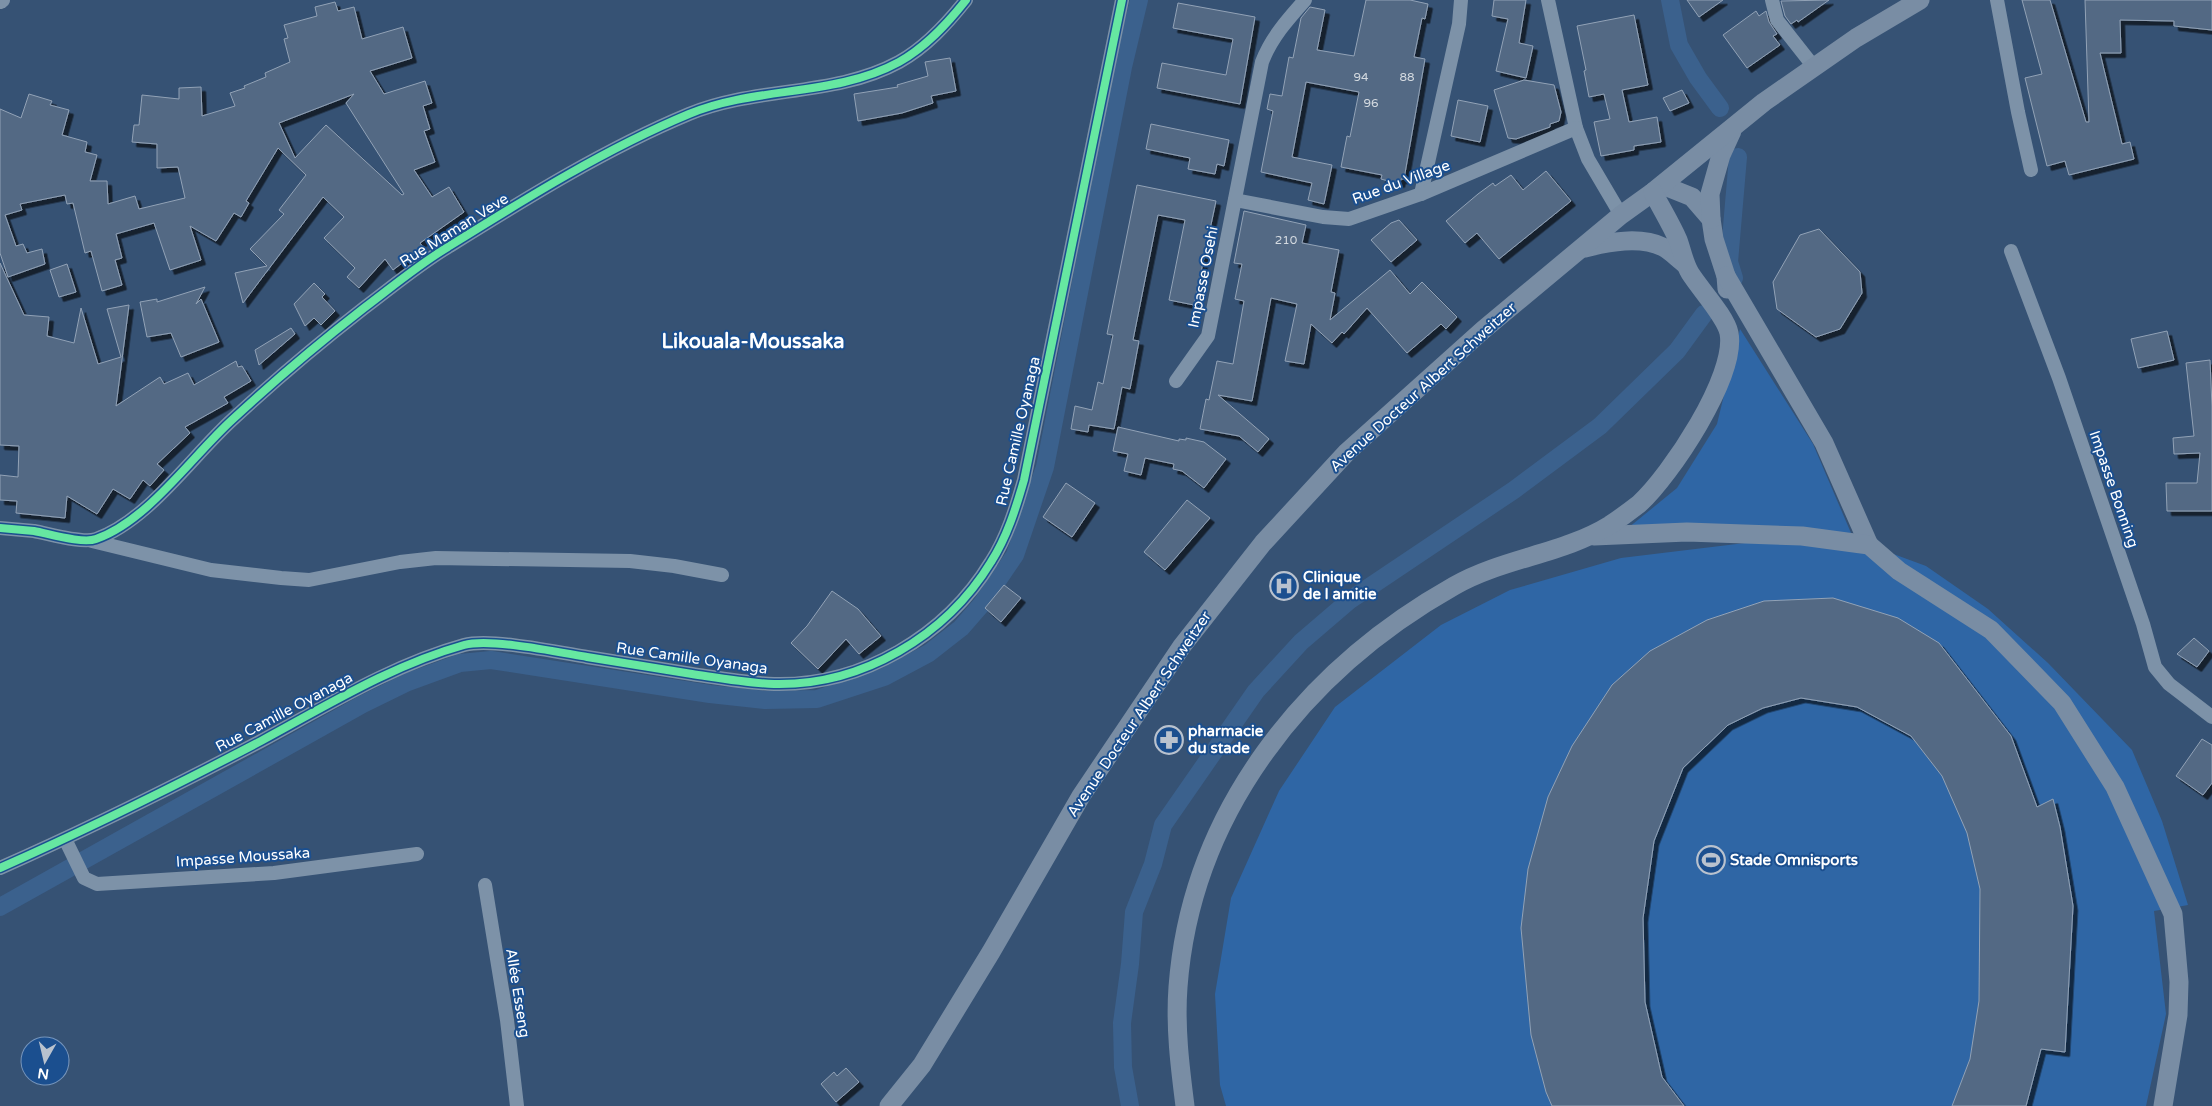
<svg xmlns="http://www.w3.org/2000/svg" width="2212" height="1106" viewBox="0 0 2212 1106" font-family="'Varela Round',sans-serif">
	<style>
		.green { fill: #2f66a5 }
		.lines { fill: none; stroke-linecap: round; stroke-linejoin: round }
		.canal { stroke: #3b618d; stroke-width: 18 }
		.building { fill: #526984; stroke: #92a2b6; fill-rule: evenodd; filter: url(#shadow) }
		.minor { stroke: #7d92a8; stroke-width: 14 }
		.tertiary { stroke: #7d92a8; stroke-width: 16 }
		.secondary { stroke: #798da4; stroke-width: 19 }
		.cycleway-casing { stroke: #1b4f8f; stroke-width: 11 }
		.cycleway { stroke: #66e7a1; stroke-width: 8 }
		.labels { text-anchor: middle; stroke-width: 4; stroke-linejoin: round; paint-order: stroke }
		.number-label { font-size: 12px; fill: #d4dae0 }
		.street-label { font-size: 15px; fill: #fff; stroke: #1b4f8f }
		.poi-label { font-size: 15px; font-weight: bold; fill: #fff; stroke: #1b4f8f; text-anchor: start }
		.district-label { font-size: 20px; font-weight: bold; fill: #fff; stroke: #1b4f8f }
	</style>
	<defs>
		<filter id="shadow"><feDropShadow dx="4.5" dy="4.5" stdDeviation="0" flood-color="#0009"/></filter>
	</defs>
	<rect width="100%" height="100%" fill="#365274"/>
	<g class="green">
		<polygon points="1740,329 1813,444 1851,533 1628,528 1677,488 1717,424"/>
		<polygon points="1802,536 1869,545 1926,566 1988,609 2048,663 2132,750 2162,821 2188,905 2154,911 2166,1014 2146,1106 1226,1106 1220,1085 1215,994 1231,898 1279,791 1335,707 1441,625 1510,590 1621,558"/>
	</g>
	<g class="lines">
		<g class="canal">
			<polyline points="1670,0 1679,45 1698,78 1720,108"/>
			<polyline points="1734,278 1729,262 1738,157"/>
			<polyline points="0,907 363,704 408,682 460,663 491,660 710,694 765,700 817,699 884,677 929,653 961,628 981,605 1015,555 1045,467 1123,67 1139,0"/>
			<polyline points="1130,1106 1123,1067 1122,1023 1130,964 1134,912 1153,864 1163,825 1256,691 1301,642 1350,600 1514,490 1600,426 1677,351 1704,314"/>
		</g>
	</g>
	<g class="building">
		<polygon points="1366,0 1410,0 1428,4 1425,19 1422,18 1414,57 1425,59 1404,179 1401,179 1400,183 1388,181 1381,179 1382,175 1341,167 1347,136 1350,137 1359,92 1306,82 1292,157 1332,165 1324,204 1308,200 1312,183 1261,172 1273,111 1267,109 1270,94 1282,96 1289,57 1293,58 1301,18 1310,7 1325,10 1317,50 1354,56"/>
		<polygon points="1494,0 1526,0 1519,43 1533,46 1526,78 1496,71 1508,19 1492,16"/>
		<polygon points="1687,0 1723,0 1699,17"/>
		<polygon points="1829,0 1798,22 1797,20 1791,24 1785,16 1781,1"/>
		<polygon points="2022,0 2050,0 2086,122 2089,122 2085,0 2212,0 2212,30 2174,26 2174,21 2120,20 2121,53 2100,53 2122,144 2130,142 2134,159 2069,175 2065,161 2047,166 2025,78 2042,74"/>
		<path d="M335,2l3,9 16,-4 8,32 41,-12 9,31 -42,13 14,23 41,-13 7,22 -9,3 7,23 -6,2 11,31 -21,8 18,27 17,-10 15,25 -44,31 3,4 -30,23 -8,-11 -26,29 -12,-11 8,-9 -31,-30 20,-21 -21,-20 -80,106 -8,-30 32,-7 -17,-17 34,-35 -5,-4 27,-35 -28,-27 -32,53 3,2 -8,14 -7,-4 -18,28 -26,-15 11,34 -31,10 -16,-47 -38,11 6,24 -7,2 7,25 -20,6 -11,-40 -6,2 -12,-50 -6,1 -2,-9 -45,9 2,6 -17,5 11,31 7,-2 4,9 15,-4 3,15 -37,13 -8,-24v-144l21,9 8,-24 23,7 -2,4 19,5 -7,25 25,7 -2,10 12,3 -7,26h17l1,23 27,-8 4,13 46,-11 -7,-31 -21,1v-24l-25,-2 2,-17h5l3,-30 37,4v-11l22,-1 1,29 33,-10 -5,-13 15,-5 -1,-2 22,-9 -1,-4 25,-11 -6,-23 4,-1 -4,-13 33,-9 -2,-9zM354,94l-8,9 58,91 -2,1 -76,-70 -31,33 -16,-35z"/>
		<polygon points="1178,3 1255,17 1240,104 1157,88 1162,63 1226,75 1233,39 1173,28"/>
		<polygon points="1756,11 1759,16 1766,11 1769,22 1777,34 1773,36 1780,45 1747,68 1723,35"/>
		<polygon points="1634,15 1648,85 1622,90 1629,122 1657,117 1661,142 1634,146 1634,150 1601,156 1594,122 1610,119 1604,94 1589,97 1584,71 1586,70 1577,26"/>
		<polygon points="950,58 956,91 931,96 933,103 902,113 858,121 854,94 898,87 897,85 928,76 925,62"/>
		<polygon points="1524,80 1554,85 1561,112 1559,121 1550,124 1550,127 1516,139 1508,138 1494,90"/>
		<polygon points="1682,90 1689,103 1670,111 1663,98"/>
		<polygon points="1458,100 1488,106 1480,142 1451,136"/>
		<polygon points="1151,124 1229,140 1224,166 1217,164 1215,174 1188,169 1190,158 1146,149"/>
		<polygon points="1546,171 1571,201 1499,259 1477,233 1465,243 1446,221 1478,194 1493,183 1495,186 1511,175 1523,190"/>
		<polygon points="1137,185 1216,201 1194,305 1169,300 1185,220 1158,215 1133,340 1139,341 1130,389 1122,387 1114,429 1089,425 1088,432 1071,429 1075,406 1092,410 1098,382 1103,384 1113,335 1107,334"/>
		<polygon points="1244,211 1306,225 1302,243 1339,250 1331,292 1335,293 1330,320 1390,270 1410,294 1422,282 1457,317 1446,329 1441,324 1407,353 1367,308 1344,334 1342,332 1332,343 1311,324 1304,364 1285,361 1297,304 1271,298 1252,401 1218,395 1269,439 1258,452 1239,436 1200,429 1206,399 1209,400 1217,361 1233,364 1244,301 1235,299 1242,264 1234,263"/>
		<polygon points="1399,220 1417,240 1391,262 1371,240 1391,223"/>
		<polygon points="1819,229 1860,272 1862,293 1840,329 1816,337 1777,309 1773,282 1800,235"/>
		<polygon points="0,263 24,315 49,317 47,336 74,343 81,308 98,364 121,357 107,309 129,305 116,406 160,377 164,384 188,373 194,385 236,361 238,367 242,366 251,381 224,397 228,403 185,427 190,433 157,464 164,470 150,486 143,480 130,499 113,489 97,514 67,496 65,518 16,513 17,501 0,500 0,475 18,477 19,446 0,445"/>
		<polygon points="67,264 76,292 59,297 50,270"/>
		<polygon points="314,283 325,294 322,297 335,311 321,325 314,318 305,326 294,304"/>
		<polygon points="205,287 196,304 201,299 219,342 181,357 171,333 147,337 140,302 157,299 157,302"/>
		<polygon points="291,328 295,334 259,365 255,350"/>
		<polygon points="2167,331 2174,360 2138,368 2131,339"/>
		<polygon points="2210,360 2212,407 2212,511 2167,511 2166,483 2197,483 2200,453 2174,454 2173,438 2194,436 2186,363"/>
		<polygon points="1118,427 1179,441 1179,439 1186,440 1186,438 1204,442 1226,459 1204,488 1182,471 1173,469 1174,464 1145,458 1141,475 1124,471 1128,454 1113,451"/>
		<polygon points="1066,483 1095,503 1072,537 1043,517"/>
		<polygon points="1187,500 1210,518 1165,570 1144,552"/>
		<polygon points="1004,585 1021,598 1001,622 985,608"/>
		<polygon points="832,591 858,609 881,636 859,654 846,639 818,669 791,643 807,626"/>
		<polygon points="1833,598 1898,618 1939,643 2011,736 2037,807 2053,799 2060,827 2073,906 2065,1052 2041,1049 2026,1106 1952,1106 1970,1059 1979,1001 1980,889 1967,833 1942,776 1911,736 1857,707 1801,698 1763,708 1728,725 1683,768 1654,841 1643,918 1645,1002 1662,1077 1684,1106 1552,1106 1546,1092 1531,1035 1521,928 1528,869 1548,797 1572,746 1612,685 1650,651 1707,620 1764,601"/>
		<polygon points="2194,638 2209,651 2197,667 2177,654"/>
		<polygon points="2202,739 2212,745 2212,783 2203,795 2176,776"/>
		<polygon points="846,1068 859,1082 836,1102 821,1084 834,1072 837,1076"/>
	</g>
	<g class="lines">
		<g class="minor">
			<polyline points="1548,0 1576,128 1588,159 1621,215"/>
			<polyline points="1772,0 1777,20 1814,67"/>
			<polyline points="1997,0 2018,112 2031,170"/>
			<polyline points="1421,194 1459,24 1461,0"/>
			<polyline points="1235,200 1323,217 1349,219 1421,194 1576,128"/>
			<polyline points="2011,251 2059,378 2143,624 2155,667 2169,684 2212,717"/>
			<path d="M1176,381l32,-45 54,-274c9,-24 26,-43 43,-62"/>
			<path d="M0,528c11,1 23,2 34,3 16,3 49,13 62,8 52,-18 96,-83 137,-120 42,-39 86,-76 131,-111 28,-21 54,-43 84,-61 77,-48 157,-98 241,-133 67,-28 146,-17 210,-52 27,-15 48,-38 67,-62"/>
			<polyline points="92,541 211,570 281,578 309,580 400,562 436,558 630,561 674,566 722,575"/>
			<polyline points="65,839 84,878 97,884 274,873 417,854"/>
			<path d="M0,868c88,-39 175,-82 261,-127 65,-35 131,-76 203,-96 27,-7 93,7 123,12 35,6 70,11 105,17 27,4 55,9 82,10 88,2 172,-48 217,-122 16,-25 25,-54 33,-82l98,-480"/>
			<polyline points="485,885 507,1020 517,1106"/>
		</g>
		<polyline class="tertiary" points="0,1 2,0"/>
		<g class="secondary">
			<polyline points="1662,185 1692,197 1711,219 1714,239 1726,276 1727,289"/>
			<polyline points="1711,219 1710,194 1721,155 1732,131"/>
			<path d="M1585,248c24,-6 55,-12 78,-1 8,4 15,12 22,17"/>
			<polyline points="1726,276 1824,443 1869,545"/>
			<polyline points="1594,536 1687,532 1802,536 1869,545 1899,571 1991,630 2062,703 2115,787 2173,914 2179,982 2178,1015 2163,1106"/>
			<polyline points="889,1106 922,1065 991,952 1081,796 1182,646 1263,543 1347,452 1483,330 1621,215 1653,192 1764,102 1856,38 1920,0"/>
			<path d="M1185,1106c-5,-39 -10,-79 -7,-119 13,-175 127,-317 276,-401 49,-28 109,-32 156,-61 9,-6 20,-14 29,-21 31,-28 98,-128 90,-171 -3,-16 -29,-44 -39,-60 -6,-10 -8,-22 -12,-33 -7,-16 -17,-32 -25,-48"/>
		</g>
		<defs>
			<g id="cycleway">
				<path d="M0,528c11,1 23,2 34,3 16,3 49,13 62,8 52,-18 96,-83 137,-120 42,-39 86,-76 131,-111 28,-21 54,-43 84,-61 77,-48 157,-98 241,-133 67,-28 146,-17 210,-52 27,-15 48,-38 67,-62"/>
				<path d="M0,868c88,-39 175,-82 261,-127 65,-35 131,-76 203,-96 27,-7 93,7 123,12 35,6 70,11 105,17 27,4 55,9 82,10 88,2 172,-48 217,-122 16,-25 25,-54 33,-82l98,-480"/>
			</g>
		</defs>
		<use href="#cycleway" class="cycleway-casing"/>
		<use href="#cycleway" class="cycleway"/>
	</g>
	<defs>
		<symbol id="hospital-ring" viewBox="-11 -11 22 22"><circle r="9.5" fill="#1b4f8f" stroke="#b9c2ce" stroke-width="1.5"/><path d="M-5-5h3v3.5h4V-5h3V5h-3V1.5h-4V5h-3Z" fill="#b9c2ce"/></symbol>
		<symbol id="pharmacy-ring" viewBox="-11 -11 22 22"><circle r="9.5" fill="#1b4f8f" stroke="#b9c2ce" stroke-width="1.5"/><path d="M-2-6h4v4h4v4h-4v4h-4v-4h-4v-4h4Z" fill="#b9c2ce"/></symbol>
		<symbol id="stadium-ring" viewBox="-11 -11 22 22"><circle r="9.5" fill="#1b4f8f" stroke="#b9c2ce" stroke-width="1.5"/><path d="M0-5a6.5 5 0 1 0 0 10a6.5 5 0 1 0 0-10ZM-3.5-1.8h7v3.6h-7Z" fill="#b9c2ce"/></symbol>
	</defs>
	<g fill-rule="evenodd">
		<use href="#hospital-ring" x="1268" y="570" width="32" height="32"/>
		<use href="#pharmacy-ring" x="1153" y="724" width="32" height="32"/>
		<use href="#stadium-ring" x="1695" y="844" width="32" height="32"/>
	</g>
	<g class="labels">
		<g class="number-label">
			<text x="1361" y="81">94</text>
			<text x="1407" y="81">88</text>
			<text x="1371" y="107">96</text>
			<text x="1286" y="244">210</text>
		</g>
		<g class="street-label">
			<text transform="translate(1401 182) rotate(-20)" y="5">Rue du Village</text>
			<text transform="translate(454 230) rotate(-32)" y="5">Rue Maman Veve</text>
			<text transform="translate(1203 277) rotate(-79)" y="5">Impasse Osehi</text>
			<text transform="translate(1423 387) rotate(-42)" y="5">Avenue Docteur Albert Schweitzer</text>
			<text transform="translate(1018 431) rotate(-77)" y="5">Rue Camille Oyanaga</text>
			<text transform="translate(2114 489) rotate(71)" y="5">Impasse Bonning</text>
			<text transform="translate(692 658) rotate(8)" y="5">Rue Camille Oyanaga</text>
			<text transform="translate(284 712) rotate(-28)" y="5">Rue Camille Oyanaga</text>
			<text transform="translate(1139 714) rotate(-56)" y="5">Avenue Docteur Albert Schweitzer</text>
			<text transform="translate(243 857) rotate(-4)" y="5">Impasse Moussaka</text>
			<text transform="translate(518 993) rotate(81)" y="5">Allée Esseng</text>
		</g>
		<g class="poi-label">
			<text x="1303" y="582">Clinique<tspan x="1303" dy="17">de l amitie</tspan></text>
			<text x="1188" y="736">pharmacie<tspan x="1188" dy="17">du stade</tspan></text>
			<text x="1730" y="865">Stade Omnisports</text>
		</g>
		<g class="district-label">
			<text x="753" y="348">Likouala-Moussaka</text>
		</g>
	</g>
	<g transform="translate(45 1061) rotate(188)"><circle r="24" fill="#1b4f8f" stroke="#7695bc"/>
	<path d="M0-4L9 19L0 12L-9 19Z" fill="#b9c2ce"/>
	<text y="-8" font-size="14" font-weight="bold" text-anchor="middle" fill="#ffffff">N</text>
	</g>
</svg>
